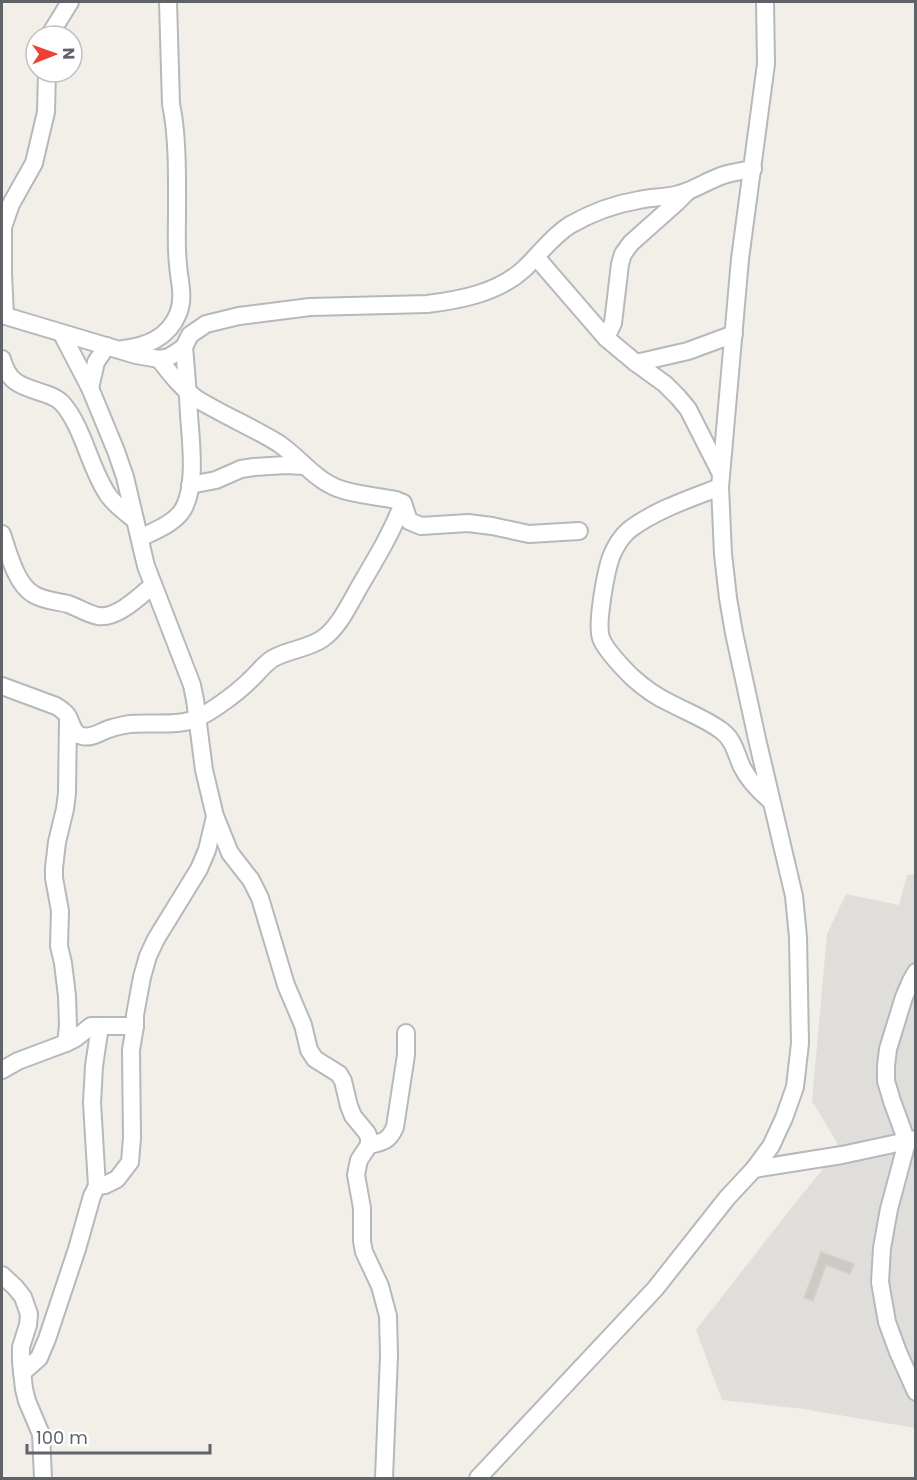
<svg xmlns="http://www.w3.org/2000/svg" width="917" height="1480" viewBox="0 0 917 1480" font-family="Poppins,sans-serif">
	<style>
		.industrial { fill: #e0deda }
		.building { fill: #cccac5; stroke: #d6d1c6; stroke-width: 1.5 }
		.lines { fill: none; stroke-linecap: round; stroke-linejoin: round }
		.minor-casing { stroke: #b5b8bc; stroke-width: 20 }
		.minor { stroke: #fff; stroke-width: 16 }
	</style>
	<rect width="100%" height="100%" fill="#f1efe8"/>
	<polygon class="industrial" points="915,874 915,1428 804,1409 722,1400 696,1330 792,1207 840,1148 812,1101 827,934 846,894 899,905 907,875"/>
	<polygon class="building" points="821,1252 854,1264 850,1274 826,1265 813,1301 804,1298"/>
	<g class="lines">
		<defs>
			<g id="minor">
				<polyline points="49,36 70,2"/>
				<polyline points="536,257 606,338 636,363 665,384 678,397 688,409 720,472"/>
				<path d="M2,315l134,40 23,4 10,-2 8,-5 7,-5 6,-12 16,-11 33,-8 71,-9 117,-3c33,-4 71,-11 97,-35 16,-15 27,-32 46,-44 21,-12 45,-21 69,-25 13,-3 27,-2 40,-6 15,-4 28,-13 42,-18 10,-4 21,-5 32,-7"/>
				<polyline points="5,316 3,274 3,227 11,204 34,163 46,112 47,72"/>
				<polyline points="62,334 90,388 116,451 125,477 146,566 192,685 195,700 204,770 215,816 230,853 251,880 260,898 286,985 303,1025 309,1050 315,1059 339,1074 343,1081 349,1106 353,1116 367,1133 369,1138 369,1145 359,1160 356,1175 362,1208 362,1241 364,1252 380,1286 388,1316 389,1355 384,1478"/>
				<polyline points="606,338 613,323 620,264 623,254 631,243 676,203 687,192"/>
				<path d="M123,349c24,-3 45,-11 55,-35 7,-17 1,-33 0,-50 -2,-16 -1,-34 -1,-50 0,-35 1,-77 -6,-110l-3,-102"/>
				<path d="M2,359c7,26 21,27 44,35 6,2 11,4 16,9 22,25 27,64 46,92 7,10 17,17 27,25"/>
				<path d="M159,359c11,14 22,29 38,40 26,16 55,28 81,44 21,14 36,36 59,45 18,7 40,8 59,12l7,3 6,18 12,5 47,-3 24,3 37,8 50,-3"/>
				<polyline points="636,363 688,351 734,334"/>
				<polyline points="90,388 96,362 107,346"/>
				<polyline points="190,485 216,480 241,469 254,467 286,465 305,466"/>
				<path d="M720,487c-31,12 -65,23 -91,43 -8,7 -14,17 -18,27 -5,14 -15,67 -10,81 4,12 22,30 31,39 11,10 25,20 38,26 17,9 36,16 52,28 12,9 14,23 20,36 7,14 17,24 29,34"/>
				<path d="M2,534c6,18 14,50 31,60 11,7 24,7 35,10 11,4 20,10 30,12 19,3 42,-20 55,-31"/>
				<path d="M140,538c14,-7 33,-14 42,-27 15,-23 9,-69 7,-96 -1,-23 -3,-45 -5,-68"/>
				<path d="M2,686l54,20c5,3 8,5 11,9 5,7 5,19 15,21 10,3 21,-6 30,-8 6,-2 12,-3 18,-4 19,-2 40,2 59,-3 15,-3 48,-28 60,-40 8,-7 14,-16 23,-22 15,-9 35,-10 50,-20 17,-11 29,-38 39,-55 16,-27 31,-52 42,-81"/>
				<polyline points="916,972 911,981 904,997 888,1049 886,1066 886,1081 892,1101 907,1142 889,1209 882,1248 880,1282 887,1322 898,1352 916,1392"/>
				<polyline points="66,1043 68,1026 67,996 63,963 59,946 60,911 54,878 54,868 57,842 65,809 67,793 68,720"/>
				<polyline points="2,1070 18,1061 66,1043 76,1038 91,1026 135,1026"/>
				<path d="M369,1145c14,-3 20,-4 26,-18l11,-72v-22"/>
				<polyline points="754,1169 842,1155 916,1139"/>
				<polyline points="97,1186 92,1103 94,1066 100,1026"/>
				<polyline points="2,1275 15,1287 23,1297 29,1314 28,1325 21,1347 21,1362 24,1389 27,1401 41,1434 43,1478"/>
				<polyline points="22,1373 39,1358 47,1339 77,1249 92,1196 97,1186 105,1185 117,1179 130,1162 132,1138 131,1050 135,1026 135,1015 142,977 148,956 156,939 199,869 207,850 215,817"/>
				<polyline points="478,1478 655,1289 727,1198 754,1169 771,1146 784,1118 795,1087 800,1043 798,937 794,896 757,739 734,633 728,598 723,554 720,487 740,259 766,64 765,2"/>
			</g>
		</defs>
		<use href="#minor" class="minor-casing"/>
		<use href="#minor" class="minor"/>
	</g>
	<rect width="917" height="1480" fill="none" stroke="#5f6368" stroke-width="6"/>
	<g transform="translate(54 54) rotate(89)"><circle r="28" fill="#ffffff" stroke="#bfc1c3" stroke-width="1.5"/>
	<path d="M0-4.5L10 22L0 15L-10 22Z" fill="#ea4335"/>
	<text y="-9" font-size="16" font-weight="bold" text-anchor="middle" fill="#5f6368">N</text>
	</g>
	<path d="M27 1444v9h183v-9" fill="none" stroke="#5f6368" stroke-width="3"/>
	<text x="36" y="1444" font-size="18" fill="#5f6368" stroke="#ffffff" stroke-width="4.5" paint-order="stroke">100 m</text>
</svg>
